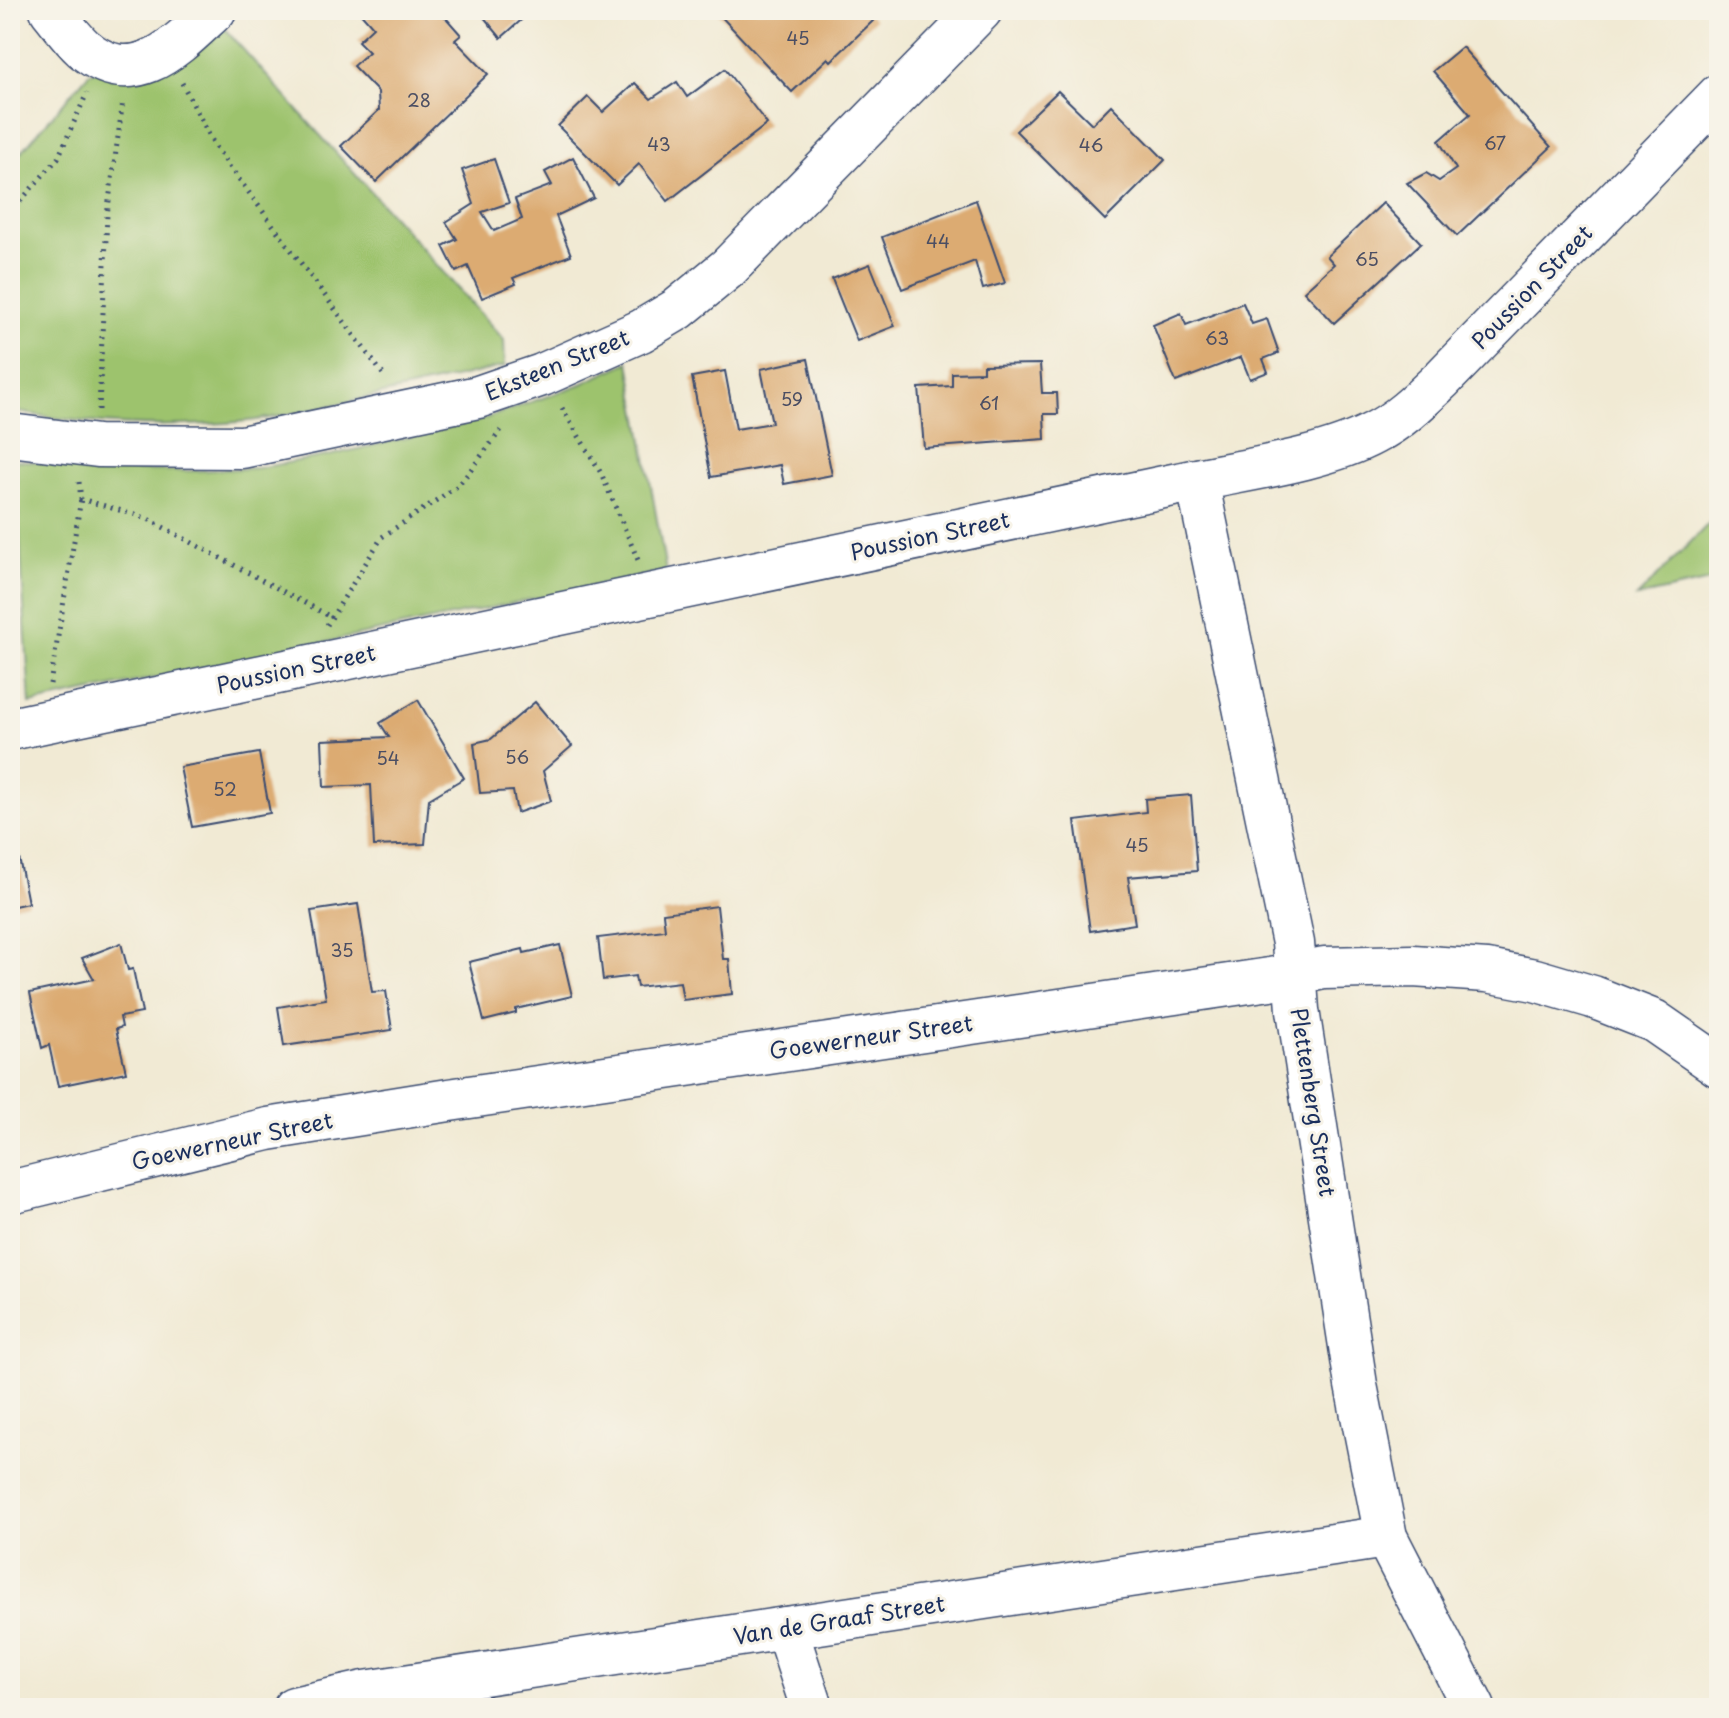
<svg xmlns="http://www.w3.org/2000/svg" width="1729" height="1718" viewBox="0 0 1729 1718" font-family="'Playpen Sans',sans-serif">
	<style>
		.green { fill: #9dc36d; stroke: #5c7966; stroke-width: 2 }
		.building { fill: #dcab72 }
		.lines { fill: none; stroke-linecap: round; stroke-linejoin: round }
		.minor-casing { stroke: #3b4b70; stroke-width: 45 }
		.path { stroke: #3b4b70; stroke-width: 5; stroke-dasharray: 2 6; stroke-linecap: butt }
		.minor { stroke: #fff; stroke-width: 42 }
		.labels { text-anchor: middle; stroke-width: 6; stroke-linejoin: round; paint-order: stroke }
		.number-label { font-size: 18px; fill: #4b4e63 }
		.street-label { font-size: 22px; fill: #1b2f5e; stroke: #f7f3e8 }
	</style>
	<rect width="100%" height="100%" fill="#f7f3e8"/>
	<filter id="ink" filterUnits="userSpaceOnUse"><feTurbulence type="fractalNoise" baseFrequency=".0125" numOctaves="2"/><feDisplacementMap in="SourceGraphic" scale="16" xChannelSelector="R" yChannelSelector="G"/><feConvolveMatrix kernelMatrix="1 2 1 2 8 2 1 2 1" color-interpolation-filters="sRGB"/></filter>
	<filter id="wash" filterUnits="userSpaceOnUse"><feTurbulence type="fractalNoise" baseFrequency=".006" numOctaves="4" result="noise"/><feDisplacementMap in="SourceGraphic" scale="32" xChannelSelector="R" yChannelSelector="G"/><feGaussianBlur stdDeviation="1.8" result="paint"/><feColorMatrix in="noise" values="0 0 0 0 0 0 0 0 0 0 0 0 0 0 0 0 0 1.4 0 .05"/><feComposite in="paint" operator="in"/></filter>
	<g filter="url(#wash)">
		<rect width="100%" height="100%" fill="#f1ead4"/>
		<g class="green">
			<path d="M223,27l281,313 1,26c-50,12 -99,23 -149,34 -36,8 -72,17 -108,21 -79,8 -161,5 -238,-11v-245l79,-92z"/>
			<polygon points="629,362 666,571 30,704 15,460 123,470 191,471 258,468 332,455 478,421 579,385"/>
			<polygon points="1719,512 1719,579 1637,597 1719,513"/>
		</g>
		<g id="blocks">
			<g class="building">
				<polygon points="358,10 425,10 428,13 432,10 439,10 461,35 455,40 488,74 376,182 341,146 379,110 378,92 353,66 369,52 358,41 373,27"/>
				<polygon points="478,10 523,10 527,15 501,38"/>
				<polygon points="715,10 865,10 875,19 831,61 828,58 792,92"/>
				<polygon points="1462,47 1551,147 1457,236 1407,183 1426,173 1439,181 1456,169 1439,141 1470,114 1433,71"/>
				<polygon points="725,69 767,124 668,201 639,164 617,185 558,126 588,97 603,112 635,83 651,99 677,82 687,97"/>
				<polygon points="1058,91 1092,124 1111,105 1165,160 1105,220 1016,131"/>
				<polygon points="573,157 594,198 556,216 571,255 513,278 516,284 482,298 468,266 456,272 443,246 457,239 446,222 474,204 462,170 494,159 509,203 482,212 494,231 522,219 515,199 552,185 545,172"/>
				<polygon points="976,200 1005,283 983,289 975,261 902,289 882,237"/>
				<polygon points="1383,203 1421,243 1334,323 1304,291 1334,264 1327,256"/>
				<polygon points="870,264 895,326 857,341 832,279"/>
				<polygon points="1243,303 1252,324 1267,319 1279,353 1263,359 1268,372 1250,379 1241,357 1176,382 1153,325 1181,313 1186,325"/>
				<polygon points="808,359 832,475 784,484 780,465 711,477 692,377 725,371 736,429 772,423 761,369"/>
				<polygon points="1040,364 1042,393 1057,393 1058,414 1044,414 1045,439 924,448 919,388 952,386 952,373 983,372 983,365"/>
				<polygon points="15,610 17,648 10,648 10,611"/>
				<polygon points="418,700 464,778 429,799 425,844 374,846 371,785 324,787 322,740 389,737 380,723"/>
				<polygon points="535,702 572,746 543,771 551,801 517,813 513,791 480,793 474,743 491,739"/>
				<polygon points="259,753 270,813 192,827 180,767"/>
				<polygon points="1191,795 1197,871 1128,877 1135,924 1090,931 1075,821 1146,812 1145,799"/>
				<polygon points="11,818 28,903 10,907 10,819"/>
				<polygon points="358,904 372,992 386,991 392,1030 284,1046 278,1007 326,999 311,911"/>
				<polygon points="717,906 723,959 729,959 732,994 683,1000 680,982 637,987 635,976 603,980 598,938 665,930 663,913"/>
				<polygon points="121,943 128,970 133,969 142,1013 120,1017 122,1027 116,1029 126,1072 58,1086 49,1045 42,1048 30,993 94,979 82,958"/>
				<polygon points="560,945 572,996 516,1009 516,1013 484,1021 469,962 523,949 524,953"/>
			</g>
		</g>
	</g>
	<g filter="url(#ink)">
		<use href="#blocks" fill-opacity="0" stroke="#3b4b70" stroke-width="2"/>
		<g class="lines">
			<defs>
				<g id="minor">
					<path d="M51,10c10,12 20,27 32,38 52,45 95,-4 132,-38"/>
					<polyline points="10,435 98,446 242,447 478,397 542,375 641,331 678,309 728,268 981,10"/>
					<polyline points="1197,480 1293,943 1298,1010 1356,1385 1386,1537 1474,1708"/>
					<path d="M10,729l1187,-249c54,-11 129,-21 177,-47 26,-13 46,-33 67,-53l278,-285"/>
					<polyline points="10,1192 268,1129 449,1100 1270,979 1324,968 1413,966 1487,971 1535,980 1593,997 1654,1021 1719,1066"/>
					<polyline points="786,1628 812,1708"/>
					<polyline points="294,1708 365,1692 1386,1537"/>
				</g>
			</defs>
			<use href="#minor" class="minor-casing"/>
			<g class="path">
				<polyline points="182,83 216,148 385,377"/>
				<polyline points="10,213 58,158 87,93"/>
				<polyline points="562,408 601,473 638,560"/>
				<polyline points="99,410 107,215 123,101"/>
				<polyline points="79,482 81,499 146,518 331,617"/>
				<polyline points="327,625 382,537 459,485 501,430"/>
				<polyline points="50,684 81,499"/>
			</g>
			<use href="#minor" class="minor"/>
		</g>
	</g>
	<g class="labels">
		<g class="number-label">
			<text x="798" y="45">45</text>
			<text x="419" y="107">28</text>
			<text x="1495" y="150">67</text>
			<text x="659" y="151">43</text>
			<text x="1091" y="152">46</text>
			<text x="938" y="248">44</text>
			<text x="1367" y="266">65</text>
			<text x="1217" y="345">63</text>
			<text x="792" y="406">59</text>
			<text x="989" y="410">61</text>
			<text x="517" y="764">56</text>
			<text x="388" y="765">54</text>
			<text x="225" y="796">52</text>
			<text x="1137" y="852">45</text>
			<text x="342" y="957">35</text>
		</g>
		<g class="street-label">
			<text transform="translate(1532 287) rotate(-46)" y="8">Poussion Street</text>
			<text transform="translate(557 365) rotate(-22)" y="8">Eksteen Street</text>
			<text transform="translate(930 536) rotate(-12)" y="8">Poussion Street</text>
			<text transform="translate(296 669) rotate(-12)" y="8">Poussion Street</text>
			<text transform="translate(871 1037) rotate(-8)" y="8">Goewerneur Street</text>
			<text transform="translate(1313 1102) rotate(81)" y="8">Plettenberg Street</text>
			<text transform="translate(232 1141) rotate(-12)" y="8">Goewerneur Street</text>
			<text transform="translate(839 1620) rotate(-9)" y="8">Van de Graaf Street</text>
		</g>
	</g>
	<rect width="1729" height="1718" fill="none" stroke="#f7f3e8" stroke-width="40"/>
</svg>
